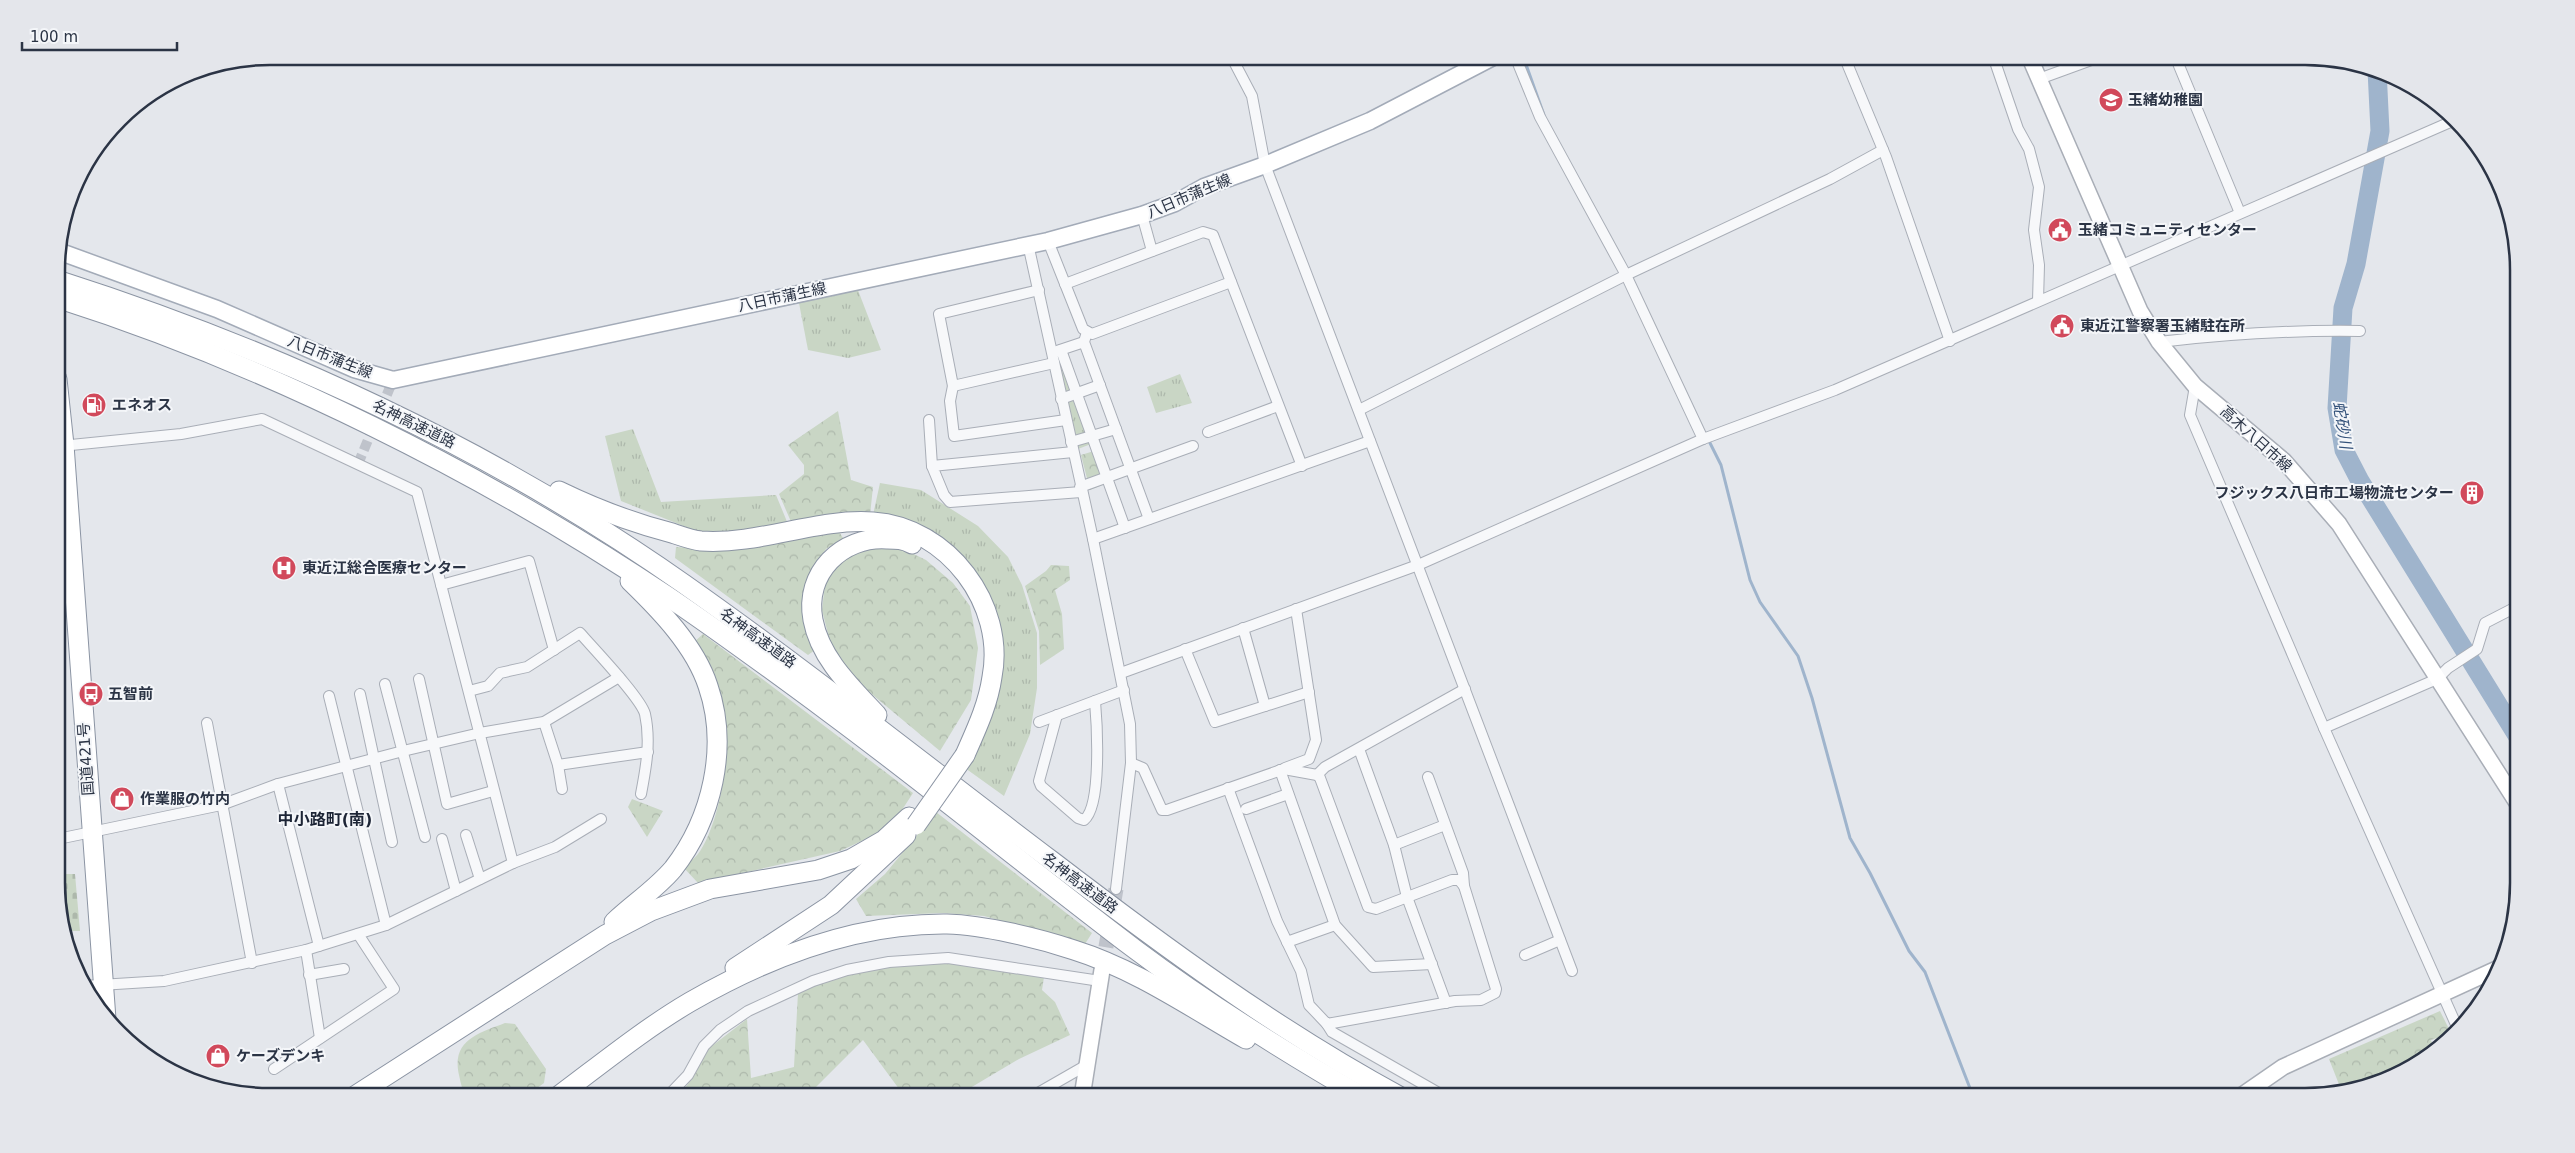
<svg xmlns="http://www.w3.org/2000/svg" width="2575" height="1153" viewBox="0 0 2575 1153" font-family="'DejaVu Sans','Noto Sans JP',sans-serif">
	<style>
		.grass { fill: url(#grass-tufts) }
		.forest { fill: url(#forest-crowns) }
		.cemetery { fill: url(#cemetery-stones) }
		.lines { fill: none; stroke-linecap: round; stroke-linejoin: round }
		.stream { stroke: #9fb4cc; stroke-width: 3 }
		.river { stroke: #9fb4cc; stroke-width: 19 }
		.street-tunnel { stroke: #bfc3cb; stroke-width: 10; stroke-dasharray: 10 5; stroke-linecap: butt }
		.secondary-tunnel { stroke: #bfc3cb; stroke-width: 15; stroke-dasharray: 15 8; stroke-linecap: butt }
		.street-casing { stroke: #a9aeb7; stroke-width: 12 }
		.secondary-casing { stroke: #a9aeb7; stroke-width: 18 }
		.primary-casing { stroke: #a3abb8; stroke-width: 19 }
		.highway-casing { stroke: #8b94a3; stroke-width: 21 }
		.street { stroke: #f7f8fa; stroke-width: 10 }
		.secondary { stroke: #fff; stroke-width: 15 }
		.primary { stroke: #fff; stroke-width: 16 }
		.highway { stroke: #fff; stroke-width: 19 }
		.highway-bridge-casing { stroke: #8b94a3; stroke-width: 21; stroke-linecap: butt }
		.highway-bridge { stroke: #fff; stroke-width: 19 }
		.labels { text-anchor: middle; stroke-width: 4; stroke-linejoin: round; paint-order: stroke }
		.poi-label { font-size: 15px; font-weight: bold; fill: #2b3445; stroke: #f4f6f9; text-anchor: start }
		.street-label { font-size: 15px; fill: #2b3445; stroke: #f4f6f9 }
		.water-label { font-size: 16px; font-style: italic; fill: #34527a; stroke: #f4f6f9 }
		.neighbourhood-label { font-size: 16px; font-weight: bold; fill: #1d2536; stroke: #f4f6f9 }
		.rim { fill: none; stroke: #2b3445; stroke-width: 2.5 }
	</style>
	<defs>
		<pattern id="grass-tufts" width="24" height="20" patternUnits="userSpaceOnUse" patternTransform="scale(1.25)"><rect width="24" height="20" fill="#c9d6c5"/><path d="M3 7l-1-3M5 7V3M7 7l1-3M15 17l-1-3M17 17v-4M19 17l1-3" fill="none" stroke="#adb8ab"/></pattern>
		<pattern id="forest-crowns" width="20" height="18" patternUnits="userSpaceOnUse" patternTransform="scale(1.25)"><rect width="20" height="18" fill="#c9d6c5"/><path d="M2 6a3 3 0 1 1 6 0M12 15a3 3 0 1 1 6 0" fill="none" stroke="#adb8ab"/></pattern>
		<pattern id="cemetery-stones" width="16" height="16" patternUnits="userSpaceOnUse" patternTransform="scale(1.25)"><rect width="16" height="16" fill="#c9d6c5"/><path d="M2 7V4a2 2 0 0 1 4 0v3zM10 15v-3a2 2 0 0 1 4 0v3z" fill="#adb8ab"/></pattern>
	</defs>
	<rect width="100%" height="100%" fill="#e4e7ec"/>
	<g class="grass">
		<polygon points="856,285 881,350 848,358 808,350 798,298"/>
		<polygon points="1063,364 1091,444 1078,449 1060,367"/>
		<polygon points="1180,374 1192,403 1156,413 1147,387"/>
		<polygon points="633,429 661,502 776,495 788,524 739,533 701,533 621,501 605,436"/>
		<polygon points="880,483 921,490 978,526 1008,557 1022,585 1037,633 1037,688 1030,734 1004,796 965,768 995,685 976,578 873,515"/>
	</g>
	<g class="forest">
		<polygon points="838,411 851,480 873,487 870,515 792,524 779,494 804,474 804,465 788,445"/>
		<polygon points="1094,451 1105,484 1090,490 1081,455"/>
		<polygon points="838,530 843,538 826,549 814,568 815,650 808,655 675,558 676,547 720,550"/>
		<polygon points="893,544 926,560 953,583 970,606 978,648 971,700 940,751 856,681 830,642 822,610 825,584 842,559 862,548"/>
		<polygon points="1051,565 1069,566 1070,580 1055,590 1062,614 1064,649 1040,665 1039,631 1025,586 1046,571"/>
		<path d="M703,634l210,159 -13,20 -23,21 -37,17 -142,32 -14,-15c4,-5 10,-9 14,-14 20,-26 34,-100 26,-132 -7,-27 -21,-53 -31,-79z"/>
		<polygon points="632,799 663,811 647,837 628,807"/>
		<polygon points="936,812 1092,933 1085,944 984,916 943,913 866,916 856,899 885,874"/>
		<path d="M950,962l94,15 -2,13 13,12 15,33 -51,24 -64,38h-50l-42,-57 -57,57h-128l13,-17 17,-31 39,-30 4,59 43,-11 4,-74c47,-26 100,-29 152,-31z"/>
		<path d="M2440,1011l11,22 -20,7 4,11c-25,23 -60,34 -93,41l-13,-33z"/>
		<path d="M505,1023l10,1 31,45 -2,14 -19,14h-57c-6,-6 -7,-13 -9,-22 -8,-35 20,-42 46,-52z"/>
	</g>
	<polygon class="cemetery" points="58,874 75,874 80,931 63,931 58,912"/>
	<g class="lines">
		<g class="stream">
			<polyline points="1523,56 1544,115"/>
			<polyline points="1708,439 1721,465 1750,580 1760,602 1798,656 1812,698 1850,838 1870,873 1909,951 1925,972 1973,1096"/>
		</g>
		<polyline class="river" points="2377,70 2380,131 2356,264 2343,308 2337,408 2344,450 2360,481 2518,737"/>
		<polyline class="street-tunnel" points="358,464 393,380"/>
		<polyline class="secondary-tunnel" points="1102,970 1116,889"/>
		<defs>
			<g id="street">
				<polyline points="1231,56 1252,96 1265,165 1572,971"/>
				<polyline points="1515,56 1540,117 1626,275 1703,439"/>
				<polyline points="1844,56 1886,157 1950,341"/>
				<polyline points="1993,56 2018,129 2029,149 2039,187 2034,230 2039,265 2038,301"/>
				<polyline points="2175,56 2240,213"/>
				<polyline points="2039,79 2102,56"/>
				<polyline points="1142,215 1152,251"/>
				<polyline points="1048,241 1083,329 1092,334 1231,282"/>
				<polyline points="1028,244 1093,539 1130,724 1131,763 1116,889"/>
				<polyline points="1065,284 1203,232 1213,235 1302,466"/>
				<polyline points="1039,290 939,314 953,386 1054,363"/>
				<polyline points="1087,332 1084,342 1149,519"/>
				<path d="M2159,342c67,-8 134,-12 201,-11"/>
				<polyline points="1061,350 1125,528"/>
				<polyline points="1057,351 1084,342"/>
				<polyline points="953,386 950,401 954,436 1066,420"/>
				<polyline points="2195,386 2190,415 2324,728 2458,1029"/>
				<polyline points="1061,399 1100,385"/>
				<polyline points="1359,410 1626,275 1830,179 1883,150"/>
				<polyline points="929,420 932,466"/>
				<polyline points="1208,432 1278,406"/>
				<polyline points="1071,442 1116,429"/>
				<polyline points="61,446 181,434 262,419 417,492 513,863 386,925 306,950 164,981 84,986"/>
				<polyline points="1073,452 932,466 944,495 950,502 1081,492"/>
				<polyline points="1080,487 1193,446"/>
				<polyline points="1093,539 1370,441"/>
				<polyline points="441,585 529,561 554,650"/>
				<polyline points="1243,628 1265,706"/>
				<polyline points="1185,649 1215,722 1309,692"/>
				<polyline points="1121,673 1418,565 1703,439 1835,390 2455,120"/>
				<polyline points="419,679 447,804 493,791"/>
				<polyline points="385,684 425,837"/>
				<path d="M469,691l19,-5 12,-13 27,-6 53,-34c13,15 61,65 65,81 6,27 1,54 -4,80"/>
				<polyline points="360,694 392,842"/>
				<polyline points="329,696 386,925"/>
				<path d="M1057,715l-18,66 2,5 37,32 6,2c18,-14 13,-96 11,-119"/>
				<polyline points="544,722 558,765 562,789"/>
				<polyline points="1039,722 1124,690"/>
				<polyline points="207,723 252,963"/>
				<polyline points="2324,728 2437,679 2448,668 2477,649 2485,623 2518,606"/>
				<polyline points="1359,749 1394,845 1407,897 1446,1003"/>
				<polyline points="1131,763 1143,768 1162,810 1167,810 1284,769 1317,775 1320,778 1368,907 1376,909 1452,880 1459,880 1464,886"/>
				<polyline points="558,765 648,752"/>
				<polyline points="1285,768 1309,759 1316,740 1296,609"/>
				<polyline points="1280,770 1335,925 1373,967 1432,964"/>
				<polyline points="1317,775 1325,767 1465,689"/>
				<polyline points="278,784 319,946"/>
				<polyline points="1228,788 1277,921 1301,971 1309,1005 1327,1024 1455,1001 1481,1000 1495,993 1496,989 1464,886 1463,873 1428,777"/>
				<polyline points="1246,809 1288,794"/>
				<polyline points="466,835 480,879"/>
				<polyline points="58,839 221,805 278,784 403,751 480,733 544,722 619,677"/>
				<polyline points="442,839 456,891"/>
				<polyline points="1394,845 1445,825"/>
				<polyline points="513,863 555,847 601,819"/>
				<polyline points="1287,942 1335,925"/>
				<polyline points="306,950 320,1038"/>
				<polyline points="1525,955 1560,940"/>
				<polyline points="309,975 344,969"/>
				<polyline points="1327,1024 1332,1032 1444,1096"/>
				<polyline points="274,1069 394,989 358,934"/>
				<polyline points="667,1097 688,1075 704,1046 720,1030 748,1011 813,981 847,970 889,962 948,958 1100,981"/>
				<polyline points="1031,1097 1085,1066"/>
			</g>
			<g id="secondary">
				<polyline points="2029,56 2120,265 2140,311 2159,342 2195,386 2284,461 2339,524 2519,806"/>
				<polyline points="2241,1096 2283,1067 2501,967"/>
				<polyline points="1082,1097 1102,970"/>
			</g>
			<polyline id="primary" points="58,251 217,309 354,369 393,380 1048,241 1142,215 1175,203 1204,187 1265,165 1370,121 1495,56"/>
			<g id="highway">
				<path d="M57,280c222,71 435,169 627,304 125,88 245,184 368,277 111,85 225,169 349,236"/>
				<path d="M57,298c208,66 428,176 610,298 55,37 109,77 163,117 104,77 203,159 306,237 72,54 149,102 227,147"/>
				<polyline points="57,379 64,445 106,1019"/>
				<path d="M559,491c37,18 74,32 113,42 9,3 20,7 29,8 59,4 114,-23 172,-19 75,5 133,83 119,155 -4,28 -16,53 -27,78"/>
				<path d="M877,715c-26,-28 -57,-57 -64,-95 -9,-47 29,-84 74,-81 9,0 17,0 25,5"/>
				<path d="M614,922c19,-18 42,-33 59,-53 39,-50 56,-122 35,-183 -13,-40 -48,-76 -78,-105"/>
				<polyline points="735,968 831,905 906,835"/>
				<polyline points="353,1097 605,935 651,911 710,889 818,870 851,859 884,840 909,817"/>
				<path d="M557,1097c43,-32 87,-68 133,-95 78,-45 166,-79 257,-78 37,1 91,14 127,26 61,19 116,57 172,89"/>
			</g>
		</defs>
		<use href="#street" class="street-casing"/>
		<use href="#secondary" class="secondary-casing"/>
		<use href="#primary" class="primary-casing"/>
		<use href="#highway" class="highway-casing"/>
		<use href="#street" class="street"/>
		<use href="#secondary" class="secondary"/>
		<use href="#primary" class="primary"/>
		<use href="#highway" class="highway"/>
		<defs>
			<polyline id="highway-bridge" points="916,825 965,755"/>
		</defs>
		<use href="#highway-bridge" class="highway-bridge-casing"/>
		<use href="#highway-bridge" class="highway-bridge"/>
	</g>
	<defs>
		<symbol id="school-disc" viewBox="-11 -11 22 22"><circle r="9.5" fill="#d1495b" stroke="#f4f6f9"/><path d="M0-5L7-2L0 1L-7-2ZM-4 1L0 2.5L4 1V4Q0 6-4 4Z" fill="#fff"/></symbol>
		<symbol id="civic-disc" viewBox="-11 -11 22 22"><circle r="9.5" fill="#d1495b" stroke="#f4f6f9"/><path d="M-.6-6.5H3V-4.5H.6V-3L4-1V1h2V6H-6V1h2V-1L-.6-3ZM-1.2 2.5V6h2.4V2.5Z" fill="#fff"/></symbol>
		<symbol id="fuel-disc" viewBox="-11 -11 22 22"><circle r="9.5" fill="#d1495b" stroke="#f4f6f9"/><path d="M-5.5-6h7V0h2V4h1.3V-2.5L3-4.5l.8-.8L6-3V5H2.5V1h-1V6h-7ZM-4.2-4.7v3.2H.2V-4.7Z" fill="#fff"/></symbol>
		<symbol id="building-disc" viewBox="-11 -11 22 22"><circle r="9.5" fill="#d1495b" stroke="#f4f6f9"/><path d="M-4-6H4V6H1V3H-1V6H-4ZM-2.5-4.3h1.7v1.8h-1.7ZM.8-4.3h1.7v1.8H.8ZM-2.5-1h1.7V.8h-1.7ZM.8-1h1.7V.8H.8Z" fill="#fff"/></symbol>
		<symbol id="hospital-disc" viewBox="-11 -11 22 22"><circle r="9.5" fill="#d1495b" stroke="#f4f6f9"/><path d="M-5-5h3v3.5h4V-5h3V5h-3V1.5h-4V5h-3Z" fill="#fff"/></symbol>
		<symbol id="bus-disc" viewBox="-11 -11 22 22"><circle r="9.5" fill="#d1495b" stroke="#f4f6f9"/><path d="M-5-6H5V4H4V6H2V4H-2V6H-4V4H-5ZM-3.5-4V0h7V-4ZM-3.5 1.2v1.5H-2V1.2ZM2 1.2v1.5H3.5V1.2Z" fill="#fff"/></symbol>
		<symbol id="shop-disc" viewBox="-11 -11 22 22"><circle r="9.5" fill="#d1495b" stroke="#f4f6f9"/><path d="M-5-2.5h2.3a2.7 3.5 0 0 1 5.4 0H5L5.5 6h-11ZM-1.5-2.5h3a1.5 2.3 0 0 0-3 0Z" fill="#fff"/></symbol>
	</defs>
	<g fill-rule="evenodd">
		<use href="#school-disc" x="2097" y="86" width="28" height="28"/>
		<use href="#civic-disc" x="2046" y="216" width="28" height="28"/>
		<use href="#civic-disc" x="2048" y="312" width="28" height="28"/>
		<use href="#fuel-disc" x="80" y="391" width="28" height="28"/>
		<use href="#building-disc" x="2458" y="479" width="28" height="28"/>
		<use href="#hospital-disc" x="270" y="554" width="28" height="28"/>
		<use href="#bus-disc" x="77" y="680" width="28" height="28"/>
		<use href="#shop-disc" x="108" y="785" width="28" height="28"/>
		<use href="#shop-disc" x="204" y="1042" width="28" height="28"/>
	</g>
	<g class="labels">
		<g class="poi-label">
			<text x="2128" y="105">玉緒幼稚園</text>
			<text x="2078" y="235">玉緒コミュニティセンター</text>
			<text x="2080" y="331">東近江警察署玉緒駐在所</text>
			<text x="112" y="410">エネオス</text>
			<text x="2454" y="498" text-anchor="end">フジックス八日市工場物流センター</text>
			<text x="302" y="573">東近江総合医療センター</text>
			<text x="108" y="699">五智前</text>
			<text x="140" y="804">作業服の竹内</text>
			<text x="236" y="1061">ケーズデンキ</text>
		</g>
		<g class="street-label">
			<text transform="translate(1189 196) rotate(-23)" y="5">八日市蒲生線</text>
			<text transform="translate(782 297) rotate(-12)" y="5">八日市蒲生線</text>
			<text transform="translate(330 357) rotate(22)" y="5">八日市蒲生線</text>
			<text transform="translate(414 424) rotate(26)" y="5">名神高速道路</text>
			<text transform="translate(2256 439) rotate(42)" y="5">高木八日市線</text>
			<text transform="translate(758 638) rotate(36)" y="5">名神高速道路</text>
			<text transform="translate(86 759) rotate(-94)" y="5">国道421号</text>
			<text transform="translate(1080 883) rotate(37)" y="5">名神高速道路</text>
		</g>
		<g class="water-label">
			<text transform="translate(2343 425) rotate(81)" y="6">蛇砂川</text>
		</g>
		<g class="neighbourhood-label">
			<text x="325" y="825">中小路町(南)</text>
		</g>
	</g>
	<path d="M0 0H2575V1153H0ZM270 65H2305A205 205 0 0 1 2510 270V883A205 205 0 0 1 2305 1088H270A205 205 0 0 1 65 883V270A205 205 0 0 1 270 65Z" fill="#e4e6eb" fill-rule="evenodd"/>
	<path class="rim" d="M270 65H2305A205 205 0 0 1 2510 270V883A205 205 0 0 1 2305 1088H270A205 205 0 0 1 65 883V270A205 205 0 0 1 270 65Z"/>
	<path d="M22 42v8h155v-8" fill="none" stroke="#2b3445" stroke-width="2.5"/>
	<text x="30" y="42" font-size="15" fill="#2b3445" stroke="#f4f6f9" stroke-width="4" paint-order="stroke">100 m</text>
</svg>
